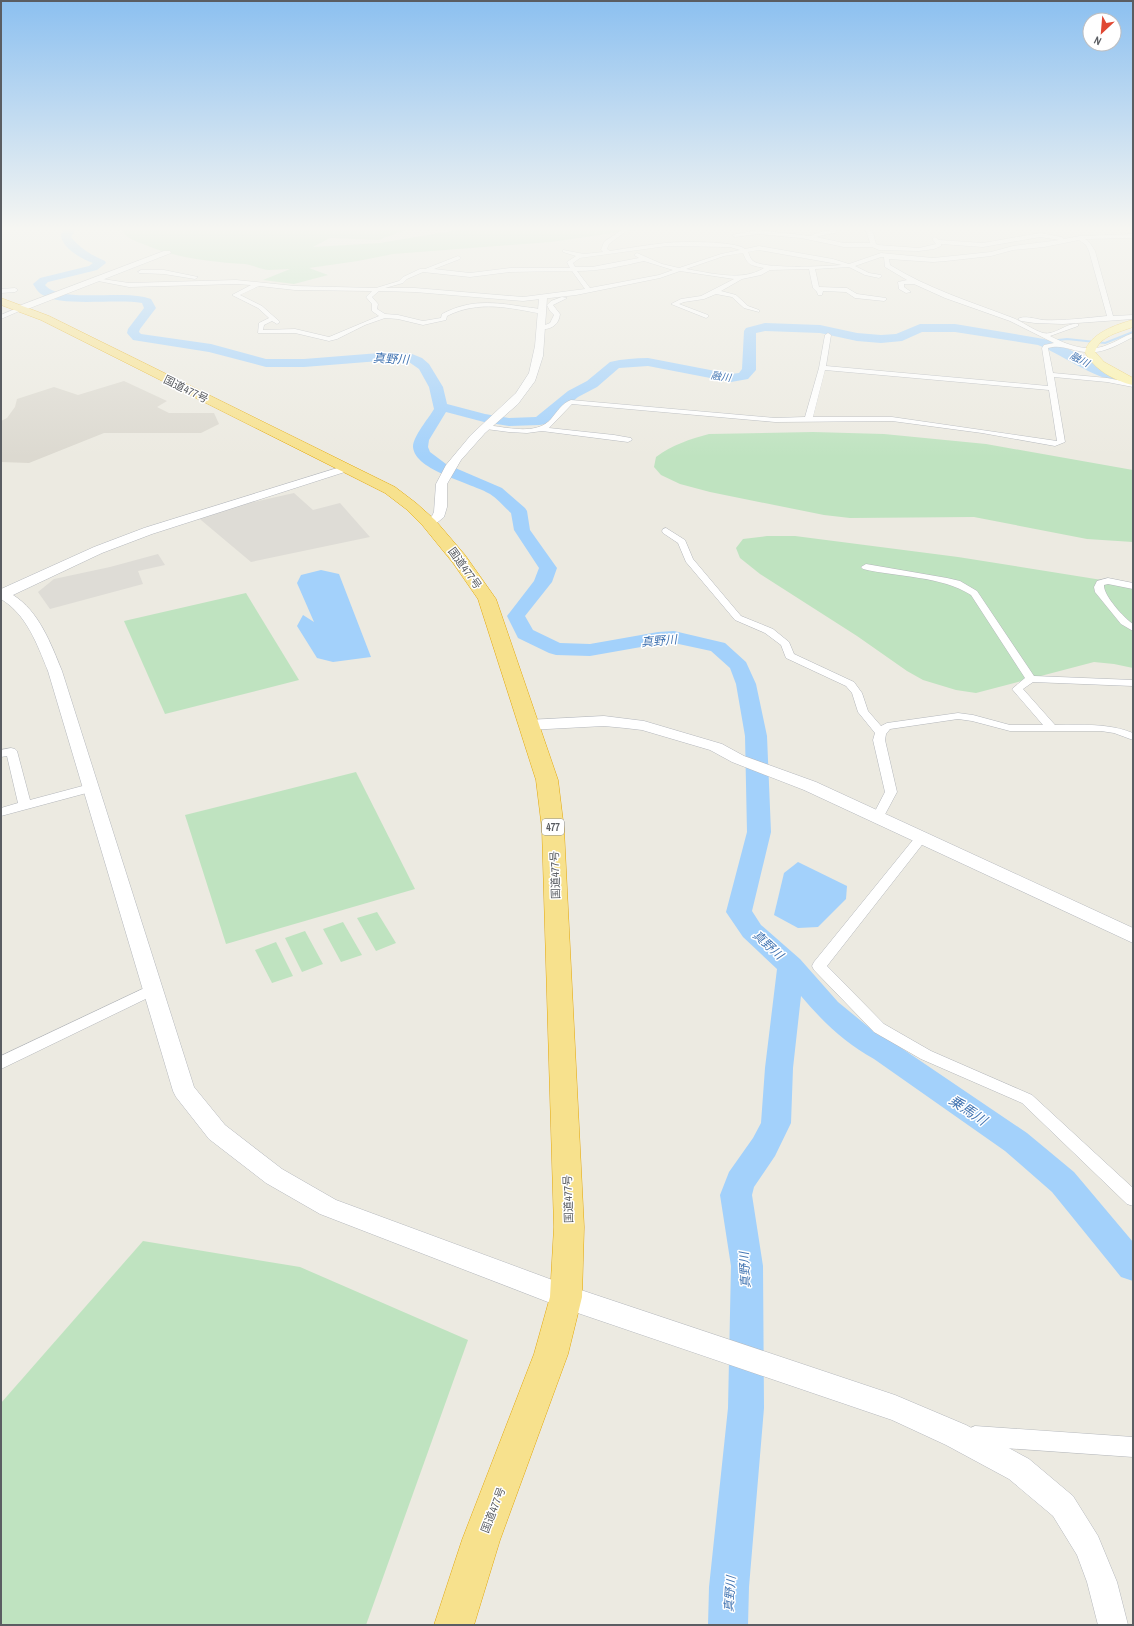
<svg xmlns="http://www.w3.org/2000/svg" width="1134" height="1626" viewBox="0 0 1134 1626" font-family="'Archivo Narrow','Noto Sans JP',sans-serif">
	<style>
		.industrial { fill: #dedcd6 }
		.education { fill: #dcd9d0 }
		.green { fill: #bfe3c0 }
		.water { fill: #a3d1fb }
		.lines { fill: none; stroke-linecap: round; stroke-linejoin: round }
		.stream { stroke: #a3d1fb; stroke-width: 2 }
		.river { fill: #a3d1fb; fill-rule: evenodd }
		.street-casing { stroke: #b4b7bb; stroke-width: 1 }
		.secondary-casing { stroke: #b5b8bd; stroke-width: 1 }
		.primary-casing { stroke: #eac85d; stroke-width: 1 }
		.highway-casing { stroke: #e3a80b; stroke-width: 1 }
		.street { fill: #fff; fill-rule: evenodd }
		.secondary { fill: #fff; fill-rule: evenodd }
		.primary { fill: #fbf1a8; fill-rule: evenodd }
		.highway { fill: #f7e18d; fill-rule: evenodd }
		.labels { text-anchor: middle; stroke-width: 3; stroke-linejoin: round; paint-order: stroke }
		.far-water-label { font-size: 10px; font-style: italic; fill: #4476b3; stroke: #fff }
		.shield { fill: #fff; stroke: #8c8e91; stroke-width: 1 }
		.shield-label { font-size: 10px; font-weight: bold; fill: #5a5d62 }
		.street-label { font-size: 11px; fill: #5a5d62; stroke: #fff }
		.water-label { font-size: 12px; font-style: italic; fill: #4476b3; stroke: #fff }
		.near-water-label { font-size: 14px; font-style: italic; fill: #4476b3; stroke: #fff }
	</style>
	<rect width="100%" height="100%" fill="#eceae1"/>
	<g class="industrial">
		<polygon points="294,493 313,510 340,503 370,537 251,562 195,515"/>
		<polygon points="158,554 165,565 138,571 143,584 50,609 38,592 54,579 110,567"/>
	</g>
	<polygon class="education" points="124,381 167,401 157,407 169,413 214,413 219,424 201,433 104,433 29,463 1,462 1,421 7,418 15,407 17,399 54,387 78,395"/>
	<g class="green">
		<path d="M121,229h288l-31,11 -48,-2 -17,9 67,-4 83,-14h178l-90,13 -158,12 -35,7 -49,7 19,7 -34,9 -31,-4 27,-11c-7,0 -15,1 -21,1 -9,-1 -16,-5 -24,-6 -35,-2 -69,-6 -102,-20 -8,-3 -19,-7 -22,-15z"/>
		<path d="M813,432l71,2 102,10 147,26v72l-46,-3 -113,-22 -124,1 -26,-3 -114,-23 -30,-8 -19,-9 -7,-8 2,-10c16,-12 34,-18 53,-23z"/>
		<polygon points="767,536 795,536 958,557 1133,585 1133,668 1114,664 1094,662 976,693 956,690 923,680 907,671 857,636 760,574 740,558 736,548 743,539"/>
		<polygon points="246,593 299,680 165,714 124,621"/>
		<polygon points="356,772 415,889 226,944 185,815"/>
		<polygon points="377,912 396,943 376,951 357,918"/>
		<polygon points="343,922 362,955 341,962 323,929"/>
		<polygon points="305,931 323,964 302,972 285,938"/>
		<polygon points="276,942 293,976 272,983 255,950"/>
		<polygon points="143,1241 300,1267 468,1340 366,1625 1,1625 1,1403"/>
	</g>
	<g class="water">
		<polygon points="321,570 339,574 371,657 333,662 317,658 297,626 303,615 314,622 297,583 301,575"/>
		<polygon points="798,862 847,886 846,899 818,927 798,928 774,915 784,873"/>
	</g>
	<g class="lines">
		<polyline class="stream" points="1040,342 1067,339 1105,343 1133,332"/>
		<path class="river" d="M65,229h11l-5,8c10,12 20,18 34,24l1,2 -9,7 -49,12 -3,3c12,15 59,9 78,10 10,0 19,1 28,4l5,9 -16,21 -1,3 2,2 70,10 55,15h38l88,-7 20,2 10,4 7,6 14,23 4,17 38,10 24,4 27,-1 32,-26 19,-10 23,-19c13,-3 25,-4 38,-4l83,16 8,-1 3,-4 2,-38 2,-3 19,-5 55,2 37,8 24,2 15,-1 24,-10h35l89,15 15,5 53,28 8,2 2,3 -2,3c-17,4 -63,-28 -82,-35l-83,-13h-33l-20,9 -21,2 -24,-2 -37,-8 -55,-2 -9,2v37l-8,9 -17,3 -83,-16 -29,2 -22,19 -19,10 -33,27 -5,1 -31,1 -25,-4 -38,-10 -17,28 -1,7 2,5 16,12 56,24 23,20 2,3 3,19 27,38 -5,14 -27,34 8,14 27,13 30,1 68,-12 16,-1 51,12 21,19 10,22 11,52 4,96 -19,79 9,14 39,34 38,43 39,32 17,9 133,90 47,39 59,70v39l-12,-4 -69,-85 -47,-41 -131,-92c-29,-16 -52,-38 -73,-63l-8,72 -2,55 -16,33 -21,31 -2,8 11,71 1,142 -15,179 -1,38h-40l1,-38 19,-179 3,-142 -11,-71 9,-23 24,-34 8,-15 4,-55 12,-99 -34,-32 -17,-25 21,-80 -2,-96 -9,-52 -6,-16 -19,-17 -37,-8 -16,1 -68,12 -34,-1 -7,-2 -31,-15 -11,-22 27,-35 5,-13 -25,-38 -3,-17c-7,-6 -13,-14 -21,-19 -18,-11 -75,-23 -77,-47 0,-11 16,-29 21,-38l-5,-22 -10,-18 -10,-7 -17,-2 -88,7h-38l-57,-15 -76,-12 -6,-7 1,-4 16,-21 -2,-5c-26,-5 -81,5 -101,-9 -3,-2 -6,-7 -8,-10l7,-6 49,-12 4,-3c-11,-4 -32,-15 -32,-29z"/>
		<defs>
			<g id="street">
				<path d="M623,229h6l-20,15 -2,5 3,2c18,-3 37,-6 55,-8 14,-2 72,-2 80,6l14,-3 74,13 16,5 32,-11 52,5 58,-6 22,-6 47,-6 -20,-3 -57,10 -42,-3v2l-7,3 -15,2 -40,-1 -7,-3h-28l-43,-9 -43,-4 -23,3 -3,-2 26,-5 52,6 10,-4 17,-3 -2,4 -12,2 -7,2 28,6h26l-3,-10 -3,-4h5l4,4 3,11 2,1 41,3 17,-4 -4,-5 3,-2 4,3 44,3 57,-10 22,4 2,2 16,-3 53,-2v4l-48,1 5,4 5,8 18,65 20,-1v4l-70,5 -28,-1 -14,-2 -3,-2c5,-4 18,0 25,1 21,1 42,-2 64,-4l-18,-65 -3,-6 -7,-5 -35,7 -31,3 -22,6 -45,5 -13,1 -44,-3 1,6c39,24 81,37 123,53 10,4 20,12 30,15 12,3 24,-11 35,-9v2l-28,10c17,9 39,17 57,9 9,-3 17,-9 26,-12v4c-16,8 -29,17 -48,15 -14,-1 -23,-8 -37,-4l5,25 54,5 26,5v4l-26,-5 -53,-5 11,65 -10,4 -73,-13 -90,-12 -117,1 -203,-18 -23,24 65,7 17,3 1,2 -4,2 -86,-11 -15,2 -18,-1 -23,-3 -4,-2 4,-2c20,2 50,11 65,-6 6,-7 11,-16 20,-19l204,18 30,-1 14,-49 6,-33 3,-2 3,2 -5,31 222,20 -6,-38 2,-3 10,-2 -44,-22 -65,-23 -31,-14h-10v3l7,5 -5,1 -7,-4 -1,-7 9,-2 -22,-13 -1,-10h-3l-26,9 14,7 12,2 1,1 -3,2 -14,-3 -16,-8 -34,2 4,18 28,1 10,6 29,4v2l-2,1 -29,-3 -9,-6 -23,-1 -1,4h-4l-1,-3 -4,-4 -4,-19 -39,1 -9,5 -19,4 -21,12 15,4 12,11 11,4v2l-15,-4 -12,-11 -16,-3 -12,5 -20,3 -5,2 29,11v2l-2,1 -35,-14 10,-5 20,-3 33,-17 -54,-8 -20,7 -84,17 -53,6 -108,-9 -36,-1 -7,6 6,7 -1,5 8,5 13,1 25,6 18,-3 1,-4c28,-15 52,-12 83,-7 7,1 16,1 21,5l-3,2c-33,-6 -64,-14 -96,2l-1,4 -23,5 -25,-6 -13,-1 -20,7 -28,14 -8,2 -34,-8h-37l1,-10 10,-5 -11,-10 -26,-13 19,-10 -15,-1 -107,3 -36,-7 3,-2 33,5 107,-3 59,6 81,2 23,-7 4,-4 17,-8h5l33,-13 3,2 -1,1 -26,10 36,4 40,-5h60l-3,-6 9,-6 -13,-4v-2l21,4 19,-2 -2,-2 3,-8zM667,246l63,1 10,3 -19,4 -42,14 -17,-4 -25,-11 -3,2 5,3 -47,9h-17l-2,-4 7,-5zM759,250l73,13 10,2c-15,1 -82,5 -90,-5 -2,-2 -3,-6 -4,-8zM743,253c5,13 8,12 21,15 -22,14 -53,5 -78,1l38,-13zM644,261l29,9 -14,5 -69,13 -13,-17c23,0 45,-5 67,-10zM572,271l13,18 -62,8 -108,-9h-30l18,-5 4,-4 16,-7 47,5 40,-5zM259,286l36,4 77,1 -6,6 6,7v7l7,5 -50,21 -34,-8 -32,1 1,-5 8,-4 5,3 3,-2 -18,-16 -22,-11zM825,370l224,20 8,51 -165,-24h-79z"/>
				<polygon points="141,270 164,270 198,277 195,279 164,274 139,273 138,272"/>
				<polygon points="1,289 15,288 18,290 15,292 1,293"/>
				<path d="M562,297l5,1 -14,7 7,9c-1,11 -9,16 -20,15v-2l10,-4 4,-8 -4,-4 -3,-6 4,-4z"/>
				<polygon points="22,306 25,308 24,309 1,319 1,315"/>
				<path d="M666,528l19,12 8,19 48,57 32,13 16,13 5,12 60,28 8,11 6,18 13,15 6,-3 71,-10 15,2 37,10h33l-31,-36 13,-11 -54,-83c-29,-19 -74,-18 -108,-26l-2,-2 5,-3 81,14 13,3 17,10 57,85 99,4v6l-100,-4 -10,7 32,36c27,0 53,-2 78,8v7l-19,-7 -13,-2h-91l-38,-10 -14,-2 -68,10 -4,5 -1,6 12,52 -15,28h-8l-2,-3 13,-25 -12,-52 2,-7 -17,-21 -6,-19 -6,-7 -60,-28 -5,-13 -16,-12 -30,-13 -49,-58 -8,-19 -15,-10 -1,-2 1,-2z"/>
				<path d="M1108,578l25,5v6l-25,-5 -4,1c-1,10 20,33 29,39v7l-12,-7 -26,-32 -1,-5 3,-6z"/>
				<polygon points="11,748 15,749 17,751 30,800 90,784 94,785 96,788 94,791 1,816 1,808 18,803 7,756 1,757 1,750"/>
				<polygon points="921,834 925,835 927,838 925,841 827,966 884,1024 931,1051 1032,1095 1133,1188 1133,1206 1127,1204 1022,1103 921,1059 874,1032 814,970 812,966 814,962 917,835"/>
				<polygon points="153,984 158,985 160,989 158,993 1,1069 1,1056"/>
				<polygon points="975,1426 1133,1437 1133,1457 975,1446 968,1443 965,1436 968,1429"/>
			</g>
			<g id="secondary">
				<polygon points="164,251 170,251 171,253 25,310 19,310 18,308 19,306"/>
				<polygon points="543,295 547,298 543,356 535,381 518,404 485,433 461,460 447,484 447,507 444,517 433,526 425,526 423,523 432,516 434,512 436,484 446,465 471,435 516,393 529,373 535,346 539,298"/>
				<path d="M347,465l4,1 2,2 -2,2 -199,64 -50,19 -89,42c26,16 38,49 49,76l132,416 31,38 57,44 54,31 230,85 329,110 71,30 63,34 44,37 25,40 19,46 11,43h-30l-11,-43 -10,-27 -24,-39 -44,-37 -63,-34 -54,-25 -326,-111 -246,-95 -54,-31 -57,-44 -33,-42 -3,-6 -125,-420c-11,-27 -21,-56 -47,-72v-10l93,-42 50,-19z"/>
				<polygon points="604,716 644,721 722,744 744,756 816,782 1133,928 1133,943 804,790 732,762 710,750 642,730 625,728 604,726 528,730 522,728 520,725 522,722 528,720"/>
			</g>
			<path id="primary" d="M1133,320v7c-13,5 -34,9 -38,25l9,10 29,16v7c-18,-4 -40,-16 -48,-33 4,-18 32,-28 48,-32z"/>
			<polygon id="highway" points="1,298 49,316 395,487 416,503 435,520 465,555 496,599 558,780 564,829 584,1227 582,1297 568,1354 500,1540 474,1625 434,1625 462,1540 534,1354 550,1297 554,1227 542,829 536,780 478,599 453,563 423,526 406,509 385,493 41,320 1,305"/>
		</defs>
		<use href="#street" class="street-casing"/>
		<use href="#secondary" class="secondary-casing"/>
		<use href="#primary" class="primary-casing"/>
		<use href="#highway" class="highway-casing"/>
		<use href="#street" class="street"/>
		<use href="#secondary" class="secondary"/>
		<use href="#primary" class="primary"/>
		<use href="#highway" class="highway"/>
	</g>
	<linearGradient id="sky" x2="0" y2="1"><stop stop-color="#8cc0f0"/><stop offset="0.5" stop-color="#f6f6f2"/><stop offset="1" stop-color="#f6f6f2" stop-opacity="0"/></linearGradient>
	<rect width="1134" height="457" fill="url(#sky)"/>
	<g class="labels">
		<g class="far-water-label">
			<text transform="translate(1080 359) rotate(27)" y="4">融川</text>
			<text transform="translate(721 376) rotate(8)" y="4">融川</text>
		</g>
		<rect class="shield" x="542" y="819" width="22" height="16" rx="3"/>
		<g class="shield-label">
			<text x="553" y="831">477</text>
		</g>
		<g class="street-label">
			<text transform="translate(186 389) rotate(26)" y="4">国道477号</text>
			<text transform="translate(465 568) rotate(54)" y="4">国道477号</text>
			<text transform="translate(555 875) rotate(-92)" y="4">国道477号</text>
			<text transform="translate(568 1199) rotate(-92)" y="4">国道477号</text>
			<text transform="translate(493 1510) rotate(-69)" y="4">国道477号</text>
		</g>
		<g class="water-label">
			<text transform="translate(391 359) rotate(3)" y="4">真野川</text>
			<text transform="translate(659 641) rotate(-5)" y="4">真野川</text>
			<text transform="translate(768 945) rotate(42)" y="4">真野川</text>
			<text transform="translate(745 1270) rotate(-93)" y="4">真野川</text>
			<text transform="translate(730 1594) rotate(-86)" y="4">真野川</text>
		</g>
		<g class="near-water-label">
			<text transform="translate(968 1110) rotate(34)" y="5">乗馬川</text>
		</g>
	</g>
	<rect width="1134" height="1626" fill="none" stroke="#5a5d62" stroke-width="4"/>
	<g transform="translate(1102 32) rotate(206)"><circle r="19" fill="#ffffff" stroke="#bdbec0"/>
	<path d="M0-3L7 15L0 10L-7 15Z" fill="#e04833"/>
	<text y="-6" font-size="11" font-weight="bold" text-anchor="middle" fill="#5a5d62">N</text>
	</g>
</svg>
